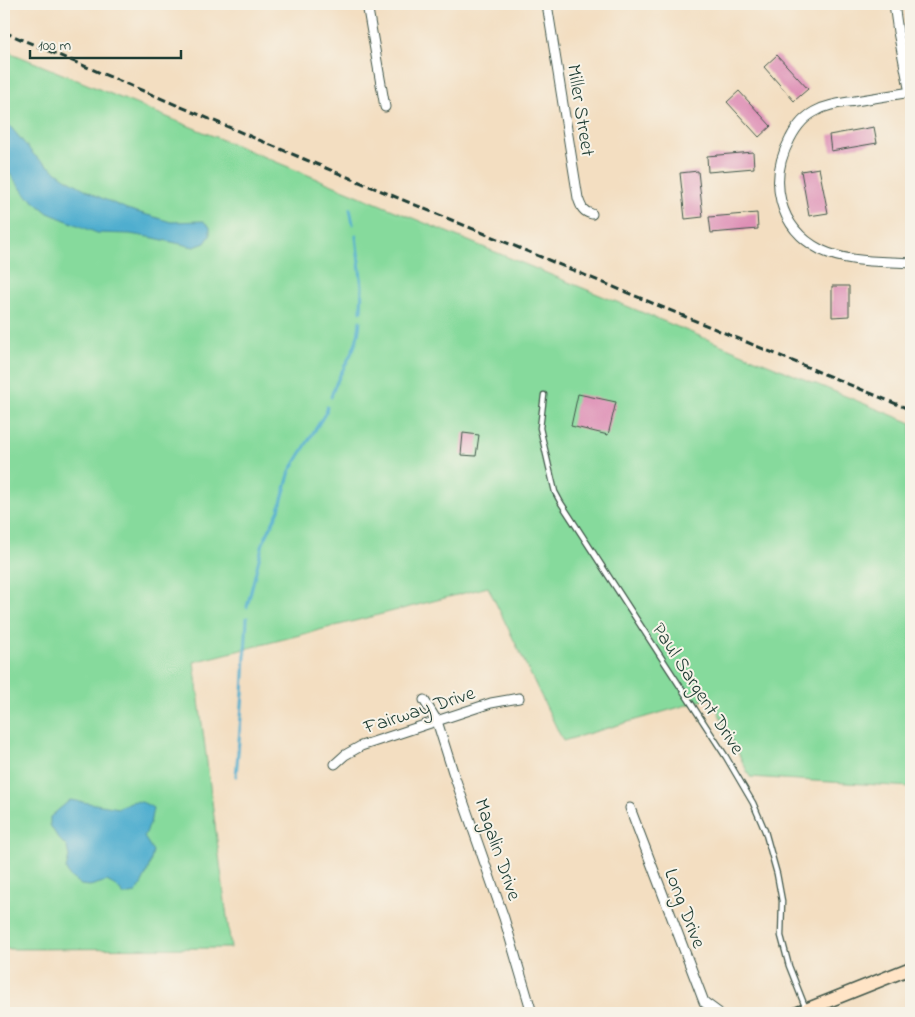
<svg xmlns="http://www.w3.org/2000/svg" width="915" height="1017" viewBox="0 0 915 1017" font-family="'Indie Flower',sans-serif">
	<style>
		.green { fill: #86da9c; stroke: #528c68 }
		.water { fill: #50aecf; stroke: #387682 }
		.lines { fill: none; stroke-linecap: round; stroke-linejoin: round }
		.stream { stroke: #50aecf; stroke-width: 3 }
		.building { fill: #de90b6 }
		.lane-casing { stroke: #3f5549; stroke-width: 7 }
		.street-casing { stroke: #3f5549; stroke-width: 11 }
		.secondary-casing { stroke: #3f5549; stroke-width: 15 }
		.lane { stroke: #fff; stroke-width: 4.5 }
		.street { stroke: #fff; stroke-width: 9 }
		.secondary { stroke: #ffe4c6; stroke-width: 12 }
		.rail { stroke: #1f3d34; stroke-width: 3; stroke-dasharray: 8 4; stroke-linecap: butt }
		.labels { text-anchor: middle; stroke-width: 4; stroke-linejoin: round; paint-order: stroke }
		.street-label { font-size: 20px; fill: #1f3d34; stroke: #f7f3e8 }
	</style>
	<rect width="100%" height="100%" fill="#f7f3e8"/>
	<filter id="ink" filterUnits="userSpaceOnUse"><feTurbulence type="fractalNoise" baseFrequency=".02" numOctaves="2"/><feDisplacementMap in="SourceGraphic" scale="10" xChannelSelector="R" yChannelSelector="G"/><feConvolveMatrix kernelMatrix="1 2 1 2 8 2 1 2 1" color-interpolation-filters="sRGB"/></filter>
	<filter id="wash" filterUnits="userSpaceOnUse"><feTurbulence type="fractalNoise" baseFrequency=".0096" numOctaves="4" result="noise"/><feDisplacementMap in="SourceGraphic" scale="20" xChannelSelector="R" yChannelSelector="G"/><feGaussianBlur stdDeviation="1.12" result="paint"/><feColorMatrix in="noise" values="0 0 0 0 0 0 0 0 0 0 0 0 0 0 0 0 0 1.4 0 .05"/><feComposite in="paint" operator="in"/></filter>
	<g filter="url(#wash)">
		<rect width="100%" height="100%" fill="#f3dec1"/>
		<polygon class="green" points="4,50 911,423 911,787 750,777 711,698 563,741 488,587 194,662 231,948 4,949"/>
		<g class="water">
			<polygon points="4,119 35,156 65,178 99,197 127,209 171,222 203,221 210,227 210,236 205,243 194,247 154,238 130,234 97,233 48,213 25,194 4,166"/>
			<path d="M70,800l49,8c14,-9 20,-9 34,0l-3,16 -6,13 9,14c-3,15 -8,29 -17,42l-12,2 -7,-8 -10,-6 -17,5 -9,-1 -12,-9 -3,-7 3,-12 -2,-10 -9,-9 -8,-13v-8z"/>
		</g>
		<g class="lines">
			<g class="stream">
				<polyline points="350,209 353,224"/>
				<polyline points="356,236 362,287 361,311"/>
				<path d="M331,397c8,-29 27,-43 29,-76"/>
				<polyline points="247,607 263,543 279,510 290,471 326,412 327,407"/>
				<polyline points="236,776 243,693 247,618"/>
			</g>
		</g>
		<g id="blocks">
			<g class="building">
				<polygon points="777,55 808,89 794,101 764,67"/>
				<polygon points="739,91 771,126 759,137 727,102"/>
				<polygon points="874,127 877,143 831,151 829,135"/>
				<polygon points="753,152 754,168 708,172 707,156"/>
				<polygon points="819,168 828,213 809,216 801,171"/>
				<polygon points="698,171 703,217 685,219 680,173"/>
				<polygon points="757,213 758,229 711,233 709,217"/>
				<polygon points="832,286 849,286 849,316 832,317"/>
				<polygon points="578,394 616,402 608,435 571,426"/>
				<polygon points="463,433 479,435 476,456 461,455"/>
			</g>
		</g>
	</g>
	<g filter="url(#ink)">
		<use href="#blocks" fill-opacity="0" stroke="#3f5549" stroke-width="1"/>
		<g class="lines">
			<defs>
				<polyline id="lane" points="544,395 540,428 549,467 555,492 561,503 726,757 753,803 765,831 777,874 782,901 781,936 784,947 789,966 806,1009"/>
				<g id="street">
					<polyline points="367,4 385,107"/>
					<path d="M547,4l31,194c3,9 5,14 14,16"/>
					<polyline points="894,4 898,32 910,93"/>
					<path d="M911,92c-19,3 -37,6 -56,9 -13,2 -26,3 -37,9 -14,6 -22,17 -28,29 -22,41 -12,89 31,111 27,13 61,11 90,13"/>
					<polyline points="424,700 437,721 453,772 504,918 532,1013"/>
					<polyline points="335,764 345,755 361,746 491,703 519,698"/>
					<polyline points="630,808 704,1002 719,1013"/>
				</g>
				<polyline id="secondary" points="798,1013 911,968"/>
			</defs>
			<use href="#lane" class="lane-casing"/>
			<use href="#street" class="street-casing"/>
			<use href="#secondary" class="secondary-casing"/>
			<use href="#lane" class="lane"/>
			<use href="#street" class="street"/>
			<use href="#secondary" class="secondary"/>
			<polyline class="rail" points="4,32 304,159 911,410"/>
		</g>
	</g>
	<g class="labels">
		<g class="street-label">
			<text transform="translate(582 110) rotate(81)" y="7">Miller Street</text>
			<text transform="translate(699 688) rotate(57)" y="7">Paul Sargent Drive</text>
			<text transform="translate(419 709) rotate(-18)" y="7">Fairway Drive</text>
			<text transform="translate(499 849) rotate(71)" y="7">Magalin Drive</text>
			<text transform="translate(686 908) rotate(69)" y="7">Long Drive</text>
		</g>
	</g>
	<rect width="915" height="1017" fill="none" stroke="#f7f3e8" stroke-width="20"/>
	<path d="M30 50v8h151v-8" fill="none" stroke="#1f3d34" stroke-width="2.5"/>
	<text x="38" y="50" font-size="15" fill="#1f3d34" stroke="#f7f3e8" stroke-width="4" paint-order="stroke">100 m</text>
</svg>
